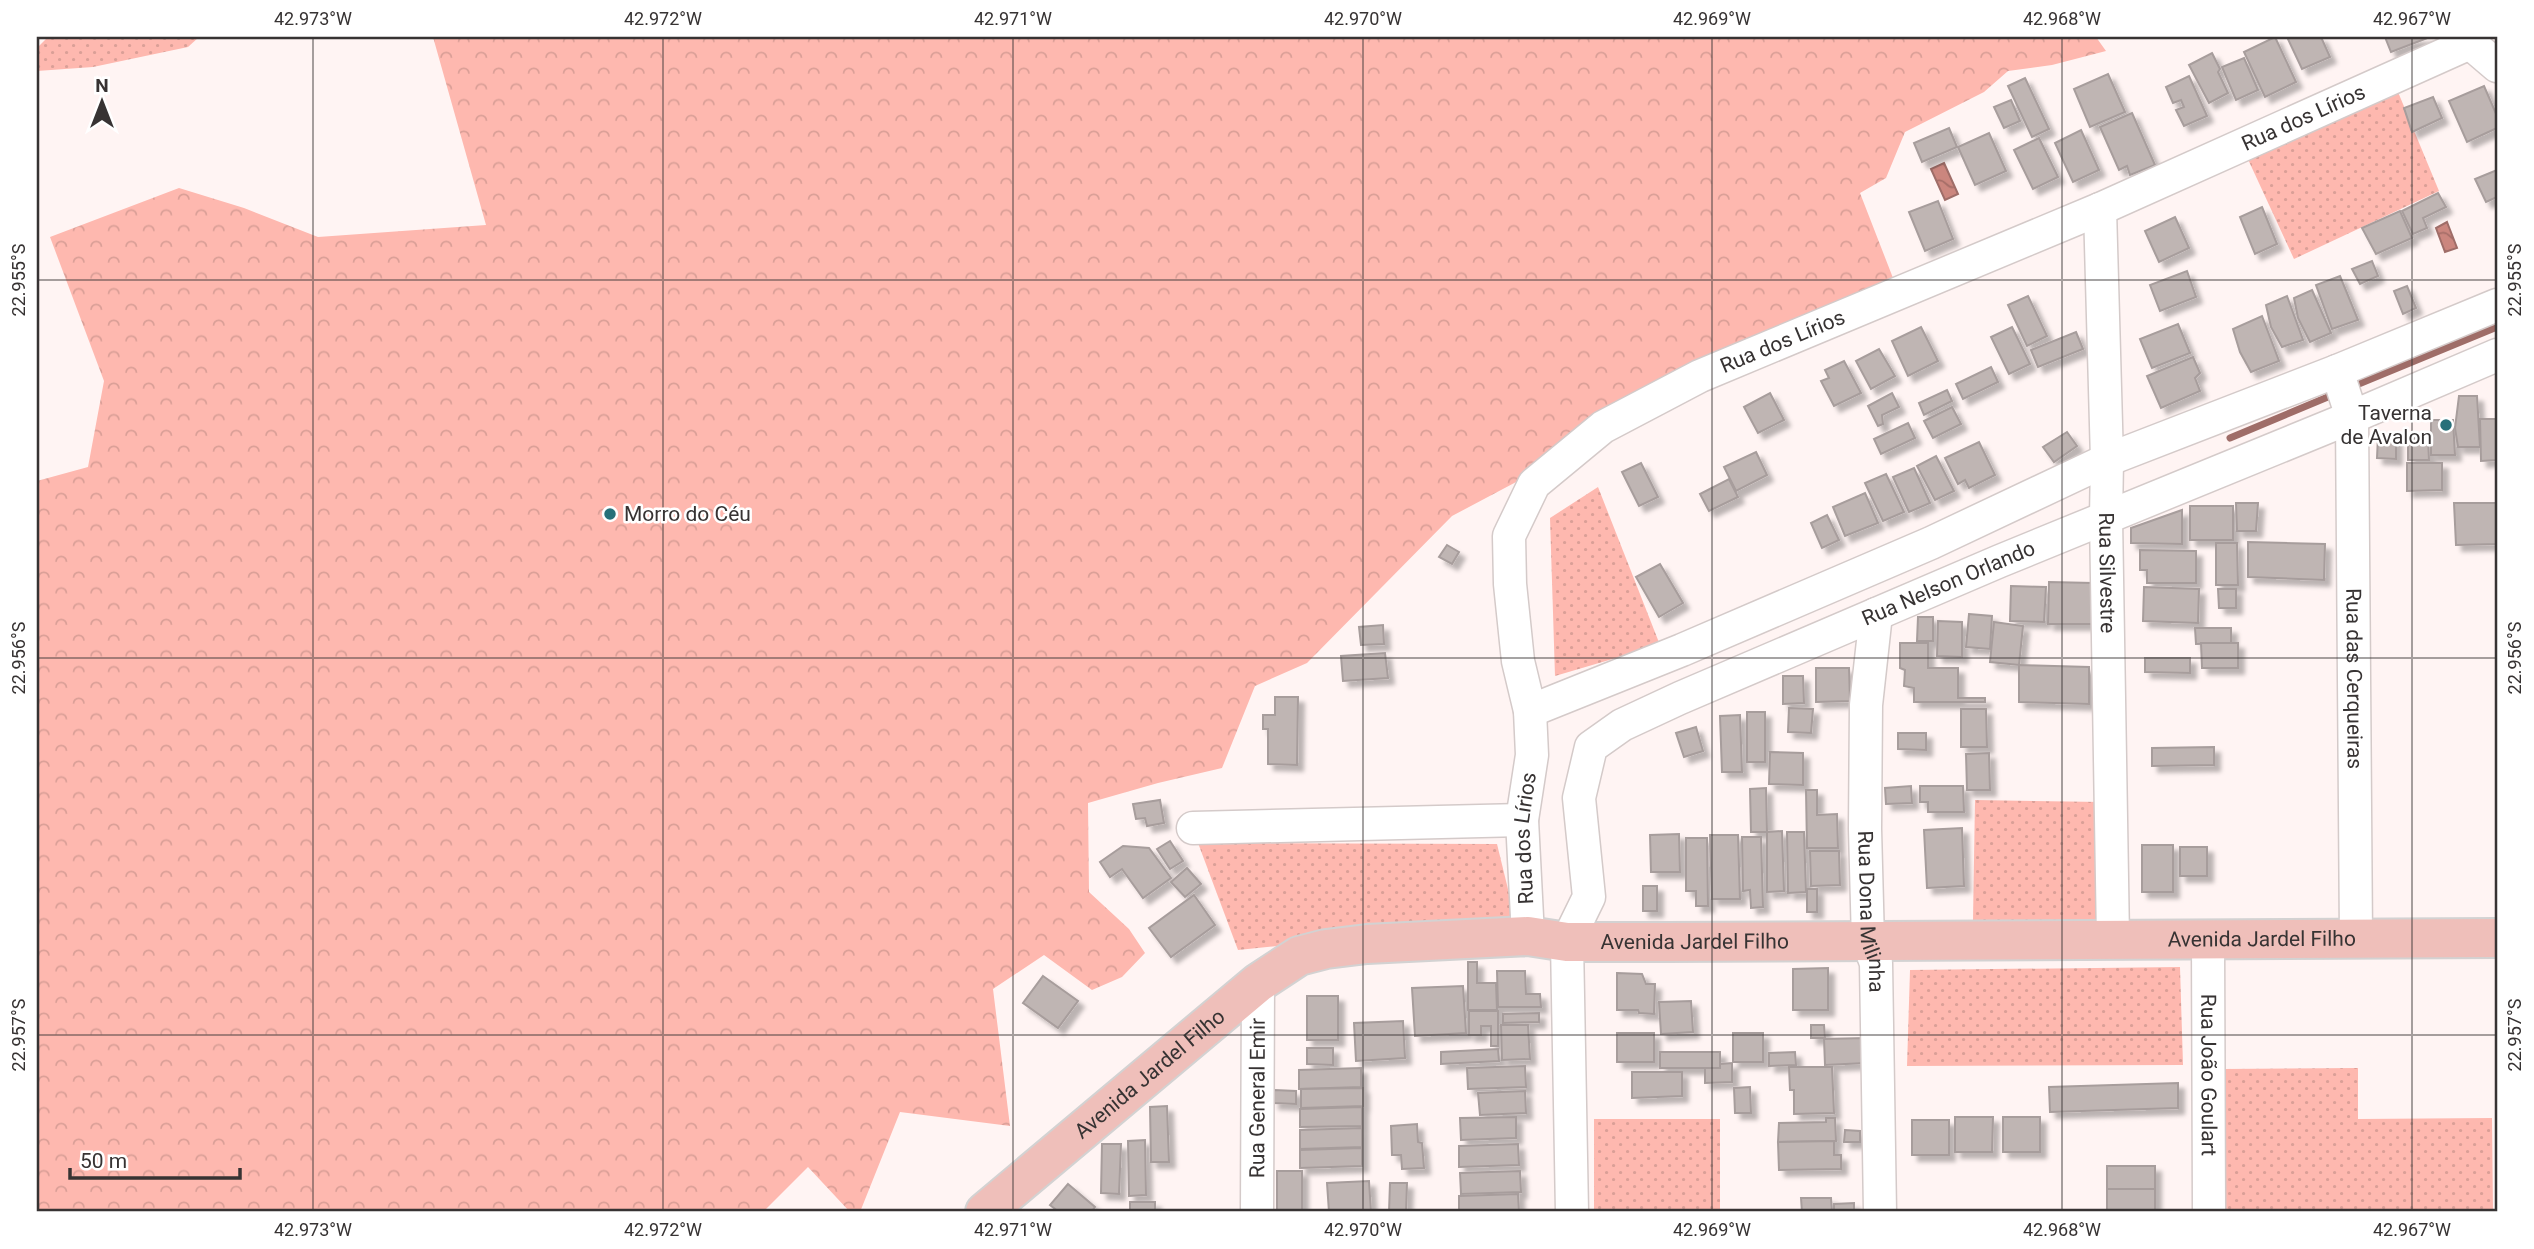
<svg xmlns="http://www.w3.org/2000/svg" width="2534" height="1249" viewBox="0 0 2534 1249" font-family="Roboto,sans-serif">
	<style>
		.grass { fill: url(#grass-dots) }
		.forest { fill: url(#forest-crowns) }
		.water { fill: url(#water-waves); stroke: #9f6d68; stroke-width: 2 }
		.lines { fill: none; stroke-linecap: round; stroke-linejoin: round }
		.stream { stroke: #9f6d68; stroke-width: 7 }
		.building { fill: #bfb5b3; stroke: #a79d9c; stroke-width: 2; filter: url(#shadow) }
		.minor-casing { stroke: #d4cac9; stroke-width: 35 }
		.major-casing { stroke: #d3d2d2; stroke-width: 42 }
		.minor { stroke: #fff; stroke-width: 32 }
		.major { stroke: #efbfba; stroke-width: 38 }
		.ticks { fill: none; stroke: #373333; stroke-width: 2; stroke-opacity: 0.45 }
		.poi-dot { fill: #277079; stroke: #fff; stroke-width: 2.5 }
		.labels { text-anchor: middle; stroke-width: 5; stroke-linejoin: round; paint-order: stroke }
		.street-label { font-size: 21px; fill: #373333; stroke: #fff }
		.poi-label { font-size: 21px; fill: #373333; stroke: #fff; text-anchor: end }
		.neatline { fill: none; stroke: #373333; stroke-width: 2.5 }
		.ticks-label { font-size: 18px; text-anchor: middle; fill: #373333 }
	</style>
	<defs>
		<pattern id="grass-dots" width="8" height="8" patternUnits="userSpaceOnUse" patternTransform="scale(1.75)"><rect width="8" height="8" fill="#feb8af"/><path d="M2 2h.1M6 6h.1" fill="none" stroke="#da9f97" stroke-width="1.8" stroke-linecap="round"/></pattern>
		<pattern id="forest-crowns" width="20" height="18" patternUnits="userSpaceOnUse" patternTransform="scale(1.75)"><rect width="20" height="18" fill="#feb8af"/><path d="M2 6a3 3 0 1 1 6 0M12 15a3 3 0 1 1 6 0" fill="none" stroke="#da9f97"/></pattern>
		<pattern id="water-waves" width="16" height="10" patternUnits="userSpaceOnUse" patternTransform="scale(1.75)"><rect width="16" height="10" fill="#cb867e"/><path d="M0 5q4-4 8 0t8 0" fill="none" stroke="#a66e68"/></pattern>
		<filter id="shadow"><feDropShadow dx="6" dy="6" stdDeviation="2" flood-color="#0004"/></filter>
	</defs>
	<rect width="100%" height="100%" fill="#fff4f3"/>
	<g class="grass">
		<polygon points="48,37 199,37 188,47 93,67 37,71 37,48"/>
		<polygon points="2398,92 2439,191 2294,259 2246,155"/>
		<polygon points="1598,487 1660,645 1555,676 1550,518"/>
		<polygon points="1975,800 2102,802 2101,922 1973,920"/>
		<polygon points="1198,843 1497,844 1516,922 1238,950"/>
		<polygon points="2180,967 2183,1065 1907,1066 1910,970"/>
		<polygon points="2358,1068 2358,1119 2492,1118 2493,1211 2224,1212 2223,1069"/>
		<rect x="1594" y="1119" width="126" height="93"/>
	</g>
	<polygon class="forest" points="433,37 2096,37 2106,51 2052,65 2008,71 1984,92 1905,132 1886,178 1860,193 1893,278 1790,337 1452,516 1307,663 1255,686 1222,768 1158,783 1088,803 1089,892 1129,929 1145,953 1122,977 1092,990 1044,955 993,989 1010,1126 900,1112 860,1212 850,1212 808,1167 763,1212 37,1212 37,481 88,467 104,381 50,237 179,188 244,208 318,237 486,225"/>
	<g class="water">
		<polygon points="1944,163 1958,194 1945,200 1931,169"/>
		<polygon points="2447,222 2457,248 2445,252 2436,228"/>
	</g>
	<g class="lines">
		<g class="stream">
			<polyline points="2349,388 2497,327"/>
			<polyline points="2230,438 2335,394"/>
		</g>
	</g>
	<g class="building">
		<polygon points="2275,37 2296,82 2265,97 2244,52"/>
		<polygon points="2287,37 2321,37 2330,57 2302,69"/>
		<polygon points="2385,37 2430,37 2391,52"/>
		<polygon points="2212,53 2220,69 2218,72 2228,93 2209,103 2189,65"/>
		<polygon points="2244,58 2258,90 2236,100 2222,67"/>
		<polygon points="2108,74 2125,112 2090,127 2074,89"/>
		<polygon points="2189,76 2207,116 2184,126 2176,110 2184,107 2181,100 2173,103 2166,87"/>
		<polygon points="2025,78 2049,129 2032,137 2008,86"/>
		<polygon points="2484,86 2497,116 2497,128 2467,142 2449,101"/>
		<polygon points="2433,97 2442,118 2412,132 2404,108"/>
		<polygon points="2011,100 2020,121 2004,128 1994,107"/>
		<polygon points="2132,113 2155,165 2130,175 2127,166 2119,170 2100,127"/>
		<polygon points="1949,128 1957,147 1922,162 1914,143"/>
		<polygon points="2081,130 2099,170 2073,182 2055,143"/>
		<polygon points="1989,133 2006,171 1975,185 1958,147"/>
		<polygon points="2039,138 2058,177 2033,189 2014,150"/>
		<polygon points="2497,170 2497,197 2486,202 2475,179"/>
		<polygon points="2438,193 2446,207 2423,218 2427,228 2413,234 2402,211"/>
		<polygon points="1938,201 1953,239 1925,251 1909,212"/>
		<polygon points="2262,207 2277,244 2255,254 2240,217"/>
		<polygon points="2400,211 2412,238 2376,254 2362,228"/>
		<polygon points="2175,217 2189,248 2159,262 2145,231"/>
		<polygon points="2372,261 2378,276 2360,284 2352,269"/>
		<polygon points="2187,271 2196,297 2160,311 2150,285"/>
		<polygon points="2340,276 2358,320 2332,329 2316,285"/>
		<polygon points="2407,286 2416,308 2403,314 2394,291"/>
		<polygon points="2312,290 2331,333 2310,342 2298,318 2294,298"/>
		<polygon points="2028,296 2047,336 2027,346 2008,305"/>
		<polygon points="2287,296 2303,340 2282,347 2271,327 2266,305"/>
		<polygon points="2262,316 2279,361 2251,372 2240,352 2233,329"/>
		<polygon points="2178,324 2190,353 2152,368 2140,339"/>
		<polygon points="1921,327 1938,361 1908,376 1892,341"/>
		<polygon points="2012,327 2030,364 2009,374 1991,337"/>
		<polygon points="2076,332 2083,349 2038,367 2031,350"/>
		<polygon points="1879,349 1895,376 1871,389 1856,361"/>
		<polygon points="2193,357 2200,373 2195,378 2200,391 2161,408 2147,376"/>
		<polygon points="1844,361 1861,393 1834,406 1821,381 1829,378 1825,370"/>
		<polygon points="1991,367 1998,382 1963,399 1956,384"/>
		<polygon points="1947,390 1952,401 1924,415 1919,403"/>
		<polygon points="1770,393 1784,420 1758,433 1744,407"/>
		<polygon points="1892,393 1899,407 1882,415 1883,424 1878,426 1868,406"/>
		<polygon points="2459,396 2477,396 2480,447 2458,447 2455,428"/>
		<polygon points="1952,407 1961,424 1933,438 1924,421"/>
		<polygon points="2480,419 2497,419 2497,460 2481,461"/>
		<polygon points="2431,420 2453,420 2455,455 2431,455"/>
		<polygon points="1908,423 1915,438 1881,454 1874,439"/>
		<polygon points="2067,432 2077,446 2054,462 2043,447"/>
		<polygon points="2378,436 2396,437 2396,459 2377,458"/>
		<polygon points="2408,438 2428,438 2429,460 2408,460"/>
		<polygon points="1979,442 1995,475 1969,488 1965,480 1958,484 1945,458"/>
		<polygon points="1756,452 1767,475 1736,491 1724,467"/>
		<polygon points="1936,456 1954,491 1935,500 1917,466"/>
		<polygon points="1641,463 1658,497 1639,506 1622,472"/>
		<polygon points="2407,463 2442,463 2442,490 2407,491"/>
		<polygon points="1914,468 1930,503 1909,512 1893,477"/>
		<polygon points="1886,474 1904,512 1883,521 1865,483"/>
		<polygon points="1729,479 1738,497 1709,511 1700,494"/>
		<polygon points="1865,493 1878,523 1845,536 1833,507"/>
		<polygon points="2236,503 2258,503 2256,531 2237,531"/>
		<polygon points="2454,503 2497,503 2497,544 2456,545"/>
		<rect x="2190" y="506" width="43" height="34"/>
		<polygon points="2182,510 2182,544 2131,543 2131,528"/>
		<polygon points="1827,515 1839,540 1822,548 1811,523"/>
		<polygon points="2248,542 2325,544 2324,580 2248,577"/>
		<polygon points="2216,543 2237,543 2238,585 2216,585"/>
		<polygon points="1447,545 1459,552 1452,564 1439,557"/>
		<polygon points="2140,550 2196,551 2196,583 2147,583 2147,570 2140,570"/>
		<polygon points="1660,564 1683,603 1659,617 1636,577"/>
		<polygon points="2049,582 2093,583 2092,624 2048,624"/>
		<polygon points="2011,586 2046,587 2044,622 2010,621"/>
		<polygon points="2144,587 2199,589 2198,623 2143,621"/>
		<polygon points="2218,589 2236,589 2236,608 2219,608"/>
		<polygon points="1969,614 1992,616 1990,649 1966,647"/>
		<polygon points="1918,617 1933,617 1933,641 1917,641"/>
		<polygon points="1938,621 1962,622 1962,657 1937,656"/>
		<polygon points="1994,622 2023,626 2019,665 1990,662"/>
		<polygon points="1383,625 1384,644 1361,645 1359,627"/>
		<polygon points="2195,628 2231,628 2231,643 2196,644"/>
		<polygon points="1900,643 1928,643 1928,668 1958,668 1958,698 1985,698 1985,702 1914,702 1914,688 1904,686 1905,670 1900,668"/>
		<polygon points="2201,643 2238,643 2238,668 2202,668"/>
		<polygon points="1385,653 1388,678 1343,681 1341,656"/>
		<polygon points="2145,658 2190,658 2190,673 2145,672"/>
		<polygon points="2019,665 2089,667 2089,704 2019,702"/>
		<polygon points="1816,668 1849,668 1850,701 1816,702"/>
		<polygon points="1783,676 1803,676 1804,703 1783,704"/>
		<polygon points="1275,697 1298,697 1297,765 1268,764 1268,729 1263,729 1263,715 1275,715"/>
		<polygon points="1789,708 1813,709 1811,733 1788,732"/>
		<polygon points="1961,709 1986,709 1987,747 1961,747"/>
		<rect x="1747" y="712" width="18" height="50"/>
		<polygon points="1740,715 1742,772 1722,772 1720,716"/>
		<polygon points="1696,727 1703,751 1684,757 1676,733"/>
		<polygon points="1898,733 1926,733 1926,750 1898,749"/>
		<polygon points="2214,747 2214,765 2152,766 2152,748"/>
		<polygon points="1770,752 1803,753 1803,785 1769,784"/>
		<polygon points="1989,753 1990,790 1967,790 1966,754"/>
		<polygon points="1911,786 1912,803 1886,804 1885,788"/>
		<polygon points="1920,786 1963,786 1964,812 1928,812 1928,802 1920,802"/>
		<polygon points="1766,788 1767,832 1751,832 1750,789"/>
		<polygon points="1806,790 1817,790 1817,815 1837,814 1838,848 1807,848"/>
		<polygon points="1160,800 1164,823 1147,826 1145,818 1136,819 1133,804"/>
		<polygon points="1962,828 1964,886 1927,888 1924,830"/>
		<polygon points="1782,831 1784,891 1767,892 1767,832"/>
		<polygon points="1787,832 1804,832 1806,892 1788,893"/>
		<polygon points="1679,834 1680,872 1651,872 1650,835"/>
		<polygon points="1710,835 1738,835 1740,899 1712,899"/>
		<polygon points="1742,837 1761,837 1763,907 1751,908 1750,890 1743,891"/>
		<polygon points="1686,838 1707,838 1708,906 1696,906 1696,891 1686,891"/>
		<polygon points="1170,841 1183,861 1170,869 1157,849"/>
		<rect x="2142" y="845" width="31" height="47"/>
		<polygon points="1123,846 1149,848 1171,878 1143,898 1122,869 1110,877 1100,862"/>
		<rect x="2180" y="847" width="27" height="29"/>
		<polygon points="1810,851 1839,851 1840,885 1811,886"/>
		<polygon points="1187,868 1201,884 1185,897 1171,882"/>
		<rect x="1643" y="886" width="14" height="25"/>
		<rect x="1807" y="889" width="10" height="23"/>
		<polygon points="1194,895 1215,925 1171,957 1149,928"/>
		<polygon points="1468,962 1477,962 1477,983 1496,983 1497,1010 1468,1010"/>
		<polygon points="1828,968 1828,1010 1793,1010 1793,969"/>
		<polygon points="1497,971 1525,971 1526,994 1540,994 1541,1007 1498,1007"/>
		<polygon points="1617,973 1642,974 1646,984 1655,984 1654,1014 1639,1013 1638,1010 1617,1010"/>
		<polygon points="1043,976 1078,1001 1058,1028 1023,1003"/>
		<polygon points="1463,986 1466,1033 1415,1036 1412,988"/>
		<rect x="1307" y="996" width="31" height="44"/>
		<polygon points="1691,1001 1693,1032 1661,1034 1659,1002"/>
		<polygon points="1469,1011 1498,1011 1498,1046 1491,1046 1491,1026 1481,1026 1481,1035 1469,1035"/>
		<polygon points="1539,1013 1539,1022 1503,1023 1503,1014"/>
		<polygon points="1403,1021 1405,1058 1356,1061 1354,1023"/>
		<polygon points="1501,1025 1528,1025 1530,1059 1502,1060"/>
		<polygon points="1811,1025 1824,1025 1825,1038 1811,1038"/>
		<rect x="1617" y="1033" width="37" height="29"/>
		<rect x="1733" y="1033" width="30" height="29"/>
		<polygon points="1865,1038 1866,1063 1825,1065 1824,1039"/>
		<polygon points="1307,1048 1333,1048 1333,1065 1307,1064"/>
		<polygon points="1498,1049 1499,1061 1441,1064 1441,1052"/>
		<rect x="1660" y="1052" width="60" height="16"/>
		<polygon points="1795,1052 1796,1065 1769,1066 1769,1053"/>
		<polygon points="1732,1063 1732,1082 1705,1083 1705,1068 1720,1068 1720,1064"/>
		<polygon points="1525,1066 1526,1087 1468,1089 1467,1068"/>
		<polygon points="1789,1067 1832,1067 1834,1113 1794,1114 1794,1090 1790,1090"/>
		<polygon points="1361,1068 1361,1087 1299,1089 1299,1070"/>
		<polygon points="1632,1072 1682,1072 1682,1096 1632,1098"/>
		<polygon points="2178,1083 2178,1108 2050,1112 2049,1087"/>
		<polygon points="1750,1087 1751,1113 1735,1113 1734,1088"/>
		<polygon points="1363,1088 1363,1106 1301,1108 1301,1089"/>
		<polygon points="1274,1090 1296,1091 1296,1104 1273,1103"/>
		<polygon points="1525,1091 1526,1113 1480,1115 1478,1093"/>
		<polygon points="1167,1106 1169,1162 1151,1162 1150,1107"/>
		<polygon points="1362,1107 1362,1126 1300,1127 1300,1109"/>
		<polygon points="1516,1117 1516,1138 1461,1140 1460,1118"/>
		<polygon points="1955,1117 1993,1117 1992,1152 1955,1152"/>
		<rect x="2003" y="1117" width="37" height="35"/>
		<polygon points="1826,1118 1835,1118 1836,1141 1778,1142 1779,1123 1826,1122"/>
		<rect x="1912" y="1120" width="37" height="35"/>
		<polygon points="1417,1124 1418,1142 1422,1143 1424,1168 1402,1169 1401,1155 1392,1155 1391,1126"/>
		<polygon points="1362,1128 1362,1147 1300,1149 1300,1130"/>
		<polygon points="1845,1130 1860,1131 1860,1142 1844,1142"/>
		<polygon points="1145,1140 1146,1195 1129,1196 1128,1141"/>
		<polygon points="1834,1141 1834,1155 1841,1155 1841,1169 1779,1170 1778,1142"/>
		<polygon points="1102,1144 1121,1144 1119,1194 1101,1193"/>
		<polygon points="1518,1144 1519,1165 1459,1167 1459,1146"/>
		<polygon points="1362,1148 1362,1166 1300,1168 1300,1150"/>
		<rect x="2107" y="1166" width="48" height="23"/>
		<rect x="1277" y="1171" width="25" height="41"/>
		<polygon points="1520,1171 1521,1192 1461,1194 1460,1173"/>
		<polygon points="1369,1181 1371,1212 1329,1212 1327,1183"/>
		<polygon points="1390,1183 1407,1183 1406,1212 1389,1212"/>
		<polygon points="1068,1184 1095,1207 1091,1212 1059,1212 1050,1205"/>
		<rect x="2107" y="1189" width="48" height="23"/>
		<polygon points="1518,1194 1519,1212 1459,1212 1459,1196"/>
		<polygon points="1801,1198 1831,1198 1832,1212 1802,1212"/>
		<polygon points="1130,1202 1155,1202 1155,1210 1167,1210 1168,1212 1130,1212"/>
		<polygon points="1854,1203 1854,1212 1834,1212 1834,1204"/>
	</g>
	<g class="lines">
		<defs>
			<g id="minor">
				<polyline points="2470,43 2497,66"/>
				<path id="s1" d="M2100,209l7,251 -1,58 7,421"/>
				<path id="s2" d="M2337,371l15,46 4,521"/>
				<path id="s3" d="M1876,614l-10,91 -1,124 3,113 8,21 4,249"/>
				<polyline points="1530,711 1682,650 1931,543 2107,460 2337,371 2497,305"/>
				<polyline points="1193,828 1522,820"/>
				<path id="s4" d="M1528,936l-6,-116 10,-65 -2,-44 -12,-50 -8,-77 -1,-48 25,-52 69,-57 97,-51 400,-167 370,-166"/>
				<path id="s5" d="M2208,939l1,273"/>
				<path id="s6" d="M1257,1212l1,-229"/>
				<path id="s7" d="M1572,1212l-5,-270 22,-45 -10,-99 12,-51 31,-22 58,-27 320,-137 352,-144 145,-62"/>
			</g>
			<g id="major">
				<path id="s8" d="M985,1212l273,-229 41,-27 27,-7 41,-5 161,-8 39,6h100l830,-4"/>
			</g>
		</defs>
		<use href="#minor" class="minor-casing"/>
		<use href="#major" class="major-casing"/>
		<use href="#minor" class="minor"/>
		<use href="#major" class="major"/>
	</g>
	<path class="ticks" d="M313,37v1175M663,37v1175M1013,37v1175M1363,37v1175M1712,37v1175M2062,37v1175M2412,37v1175M37,280h2460M37,658h2460M37,1035h2460"/>
	<g class="poi-dot">
		<circle cx="2446" cy="425" r="7"/>
		<circle cx="610" cy="514" r="7"/>
	</g>
	<g class="labels">
		<g class="street-label">
			<text dy="7" stroke="none"><textPath href="#s4" startOffset="1316">Rua dos Lírios</textPath></text>
			<text dy="7" stroke="none"><textPath href="#s4" startOffset="749">Rua dos Lírios</textPath></text>
			<text dy="7" stroke="none"><textPath href="#s1" startOffset="364">Rua Silvestre</textPath></text>
			<text dy="7" stroke="none"><textPath href="#s7" startOffset="866">Rua Nelson Orlando</textPath></text>
			<text dy="7" stroke="none"><textPath href="#s2" startOffset="310">Rua das Cerqueiras</textPath></text>
			<text dy="7" stroke="none"><textPath href="#s4" startOffset="98">Rua dos Lírios</textPath></text>
			<text dy="7" stroke="none"><textPath href="#s3" startOffset="299">Rua Dona Milinha</textPath></text>
			<text dy="7" stroke="none"><textPath href="#s8" startOffset="1370">Avenida Jardel Filho</textPath></text>
			<text dy="7" stroke="none"><textPath href="#s8" startOffset="803">Avenida Jardel Filho</textPath></text>
			<text dy="7" stroke="none"><textPath href="#s8" startOffset="215">Avenida Jardel Filho</textPath></text>
			<text dy="7" stroke="none"><textPath href="#s5" startOffset="136">Rua João Goulart</textPath></text>
			<text dy="7" stroke="none"><textPath href="#s6" startOffset="114">Rua General Emir</textPath></text>
		</g>
		<g class="poi-label">
			<text x="2432" y="420">Taverna<tspan x="2432" dy="24">de Avalon</tspan></text>
			<text x="624" y="521" text-anchor="start">Morro do Céu</text>
		</g>
	</g>
	<rect width="2534" height="1249" fill="none" stroke="#ffffff" stroke-width="77"/>
	<g transform="translate(102 102)" stroke="#ffffff" stroke-width="5" paint-order="stroke">
	<path d="M0-5L12 26L0 18L-12 26Z" fill="#373333"/>
	<text y="-10" font-size="19" font-weight="bold" text-anchor="middle" fill="#373333">N</text>
	</g>
	<path d="M70 1168v10h170v-10" fill="none" stroke="#373333" stroke-width="3.5"/>
	<text x="80" y="1168" font-size="21" fill="#373333" stroke="#ffffff" stroke-width="5" paint-order="stroke">50 m</text>
	<rect x="38" y="38" width="2458" height="1172" class="neatline"/>
	<g class="ticks-label">
		<text x="313" y="25">42.973°W</text>
		<text x="663" y="25">42.972°W</text>
		<text x="1013" y="25">42.971°W</text>
		<text x="1363" y="25">42.970°W</text>
		<text x="1712" y="25">42.969°W</text>
		<text x="2062" y="25">42.968°W</text>
		<text x="2412" y="25">42.967°W</text>
		<text transform="translate(19 280) rotate(-90)" y="6">22.955°S</text>
		<text transform="translate(2515 280) rotate(-90)" y="6">22.955°S</text>
		<text transform="translate(19 658) rotate(-90)" y="6">22.956°S</text>
		<text transform="translate(2515 658) rotate(-90)" y="6">22.956°S</text>
		<text transform="translate(19 1035) rotate(-90)" y="6">22.957°S</text>
		<text transform="translate(2515 1035) rotate(-90)" y="6">22.957°S</text>
		<text x="313" y="1236">42.973°W</text>
		<text x="663" y="1236">42.972°W</text>
		<text x="1013" y="1236">42.971°W</text>
		<text x="1363" y="1236">42.970°W</text>
		<text x="1712" y="1236">42.969°W</text>
		<text x="2062" y="1236">42.968°W</text>
		<text x="2412" y="1236">42.967°W</text>
	</g>
</svg>
